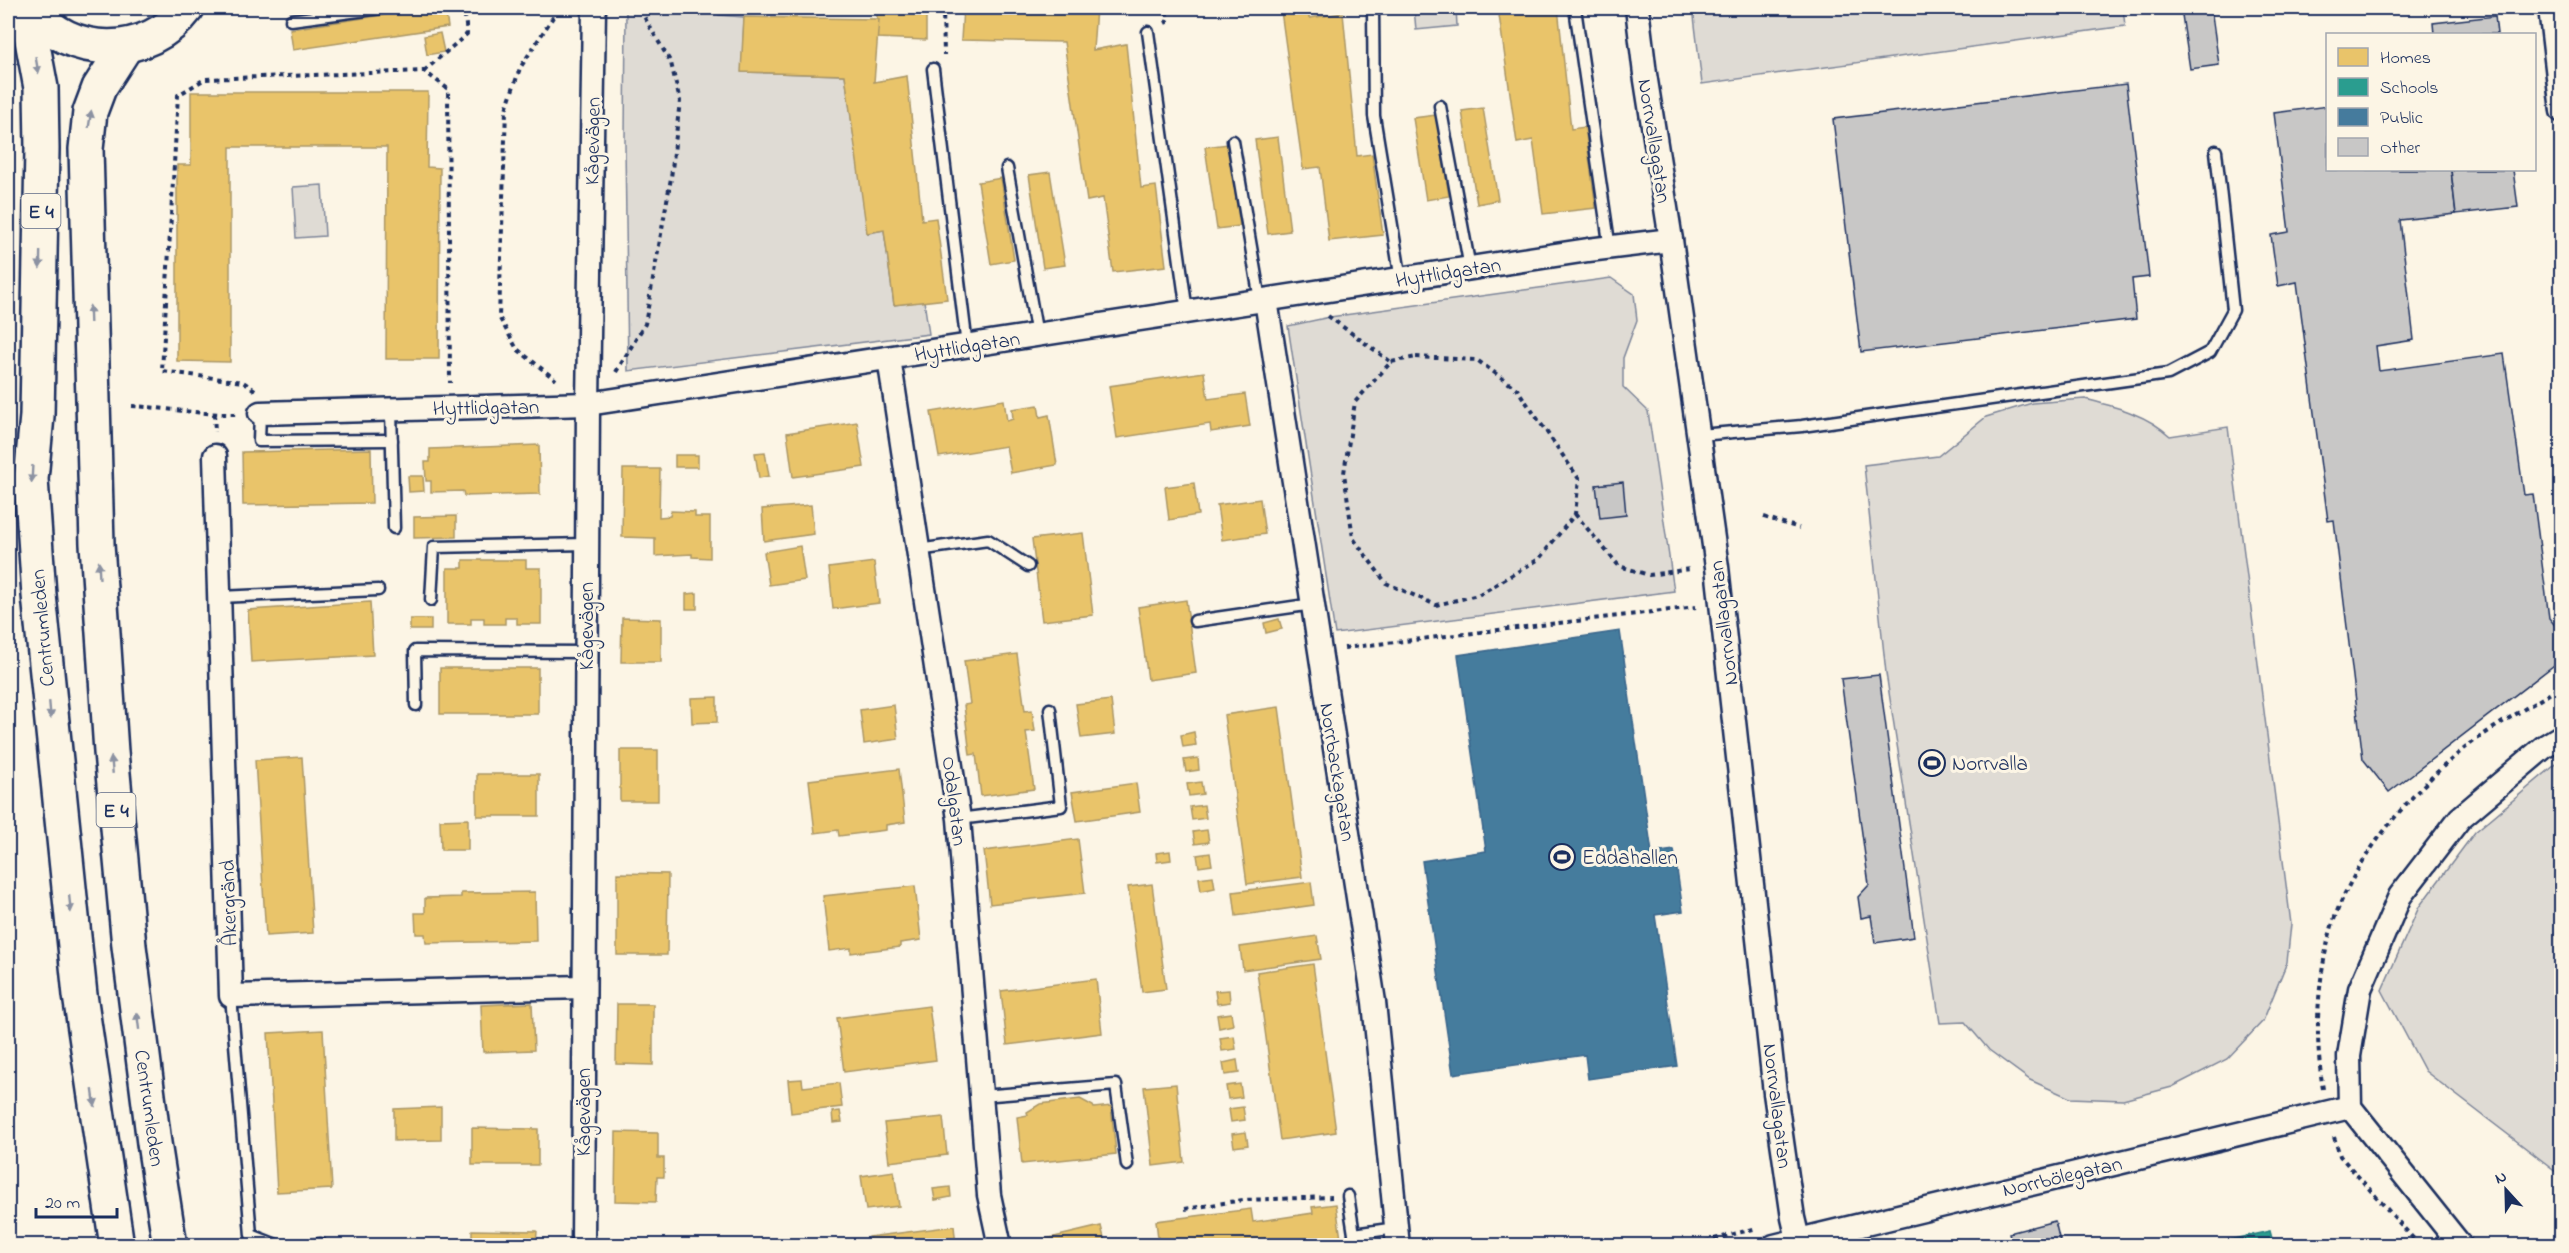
<svg xmlns="http://www.w3.org/2000/svg" width="2569" height="1253" viewBox="0 0 2569 1253" font-family="'Indie Flower',sans-serif">
	<style>
		.green { fill: #dfdbd4; stroke: #7d8599; stroke-width: 1.5 }
		.homes { fill: #e9c46a; stroke: #ab9766; stroke-width: 1.5 }
		.schools { fill: #2a9d8f; stroke: #267c80; stroke-width: 1.5 }
		.public { fill: #457b9d; stroke: #38648a; stroke-width: 1.5 }
		.building { fill: #c8c7c6; stroke: #1b2f5e; stroke-width: 1.5 }
		.lines { fill: none; stroke-linecap: round; stroke-linejoin: round }
		.lane-casing { stroke: #1b2f5e; stroke-width: 15 }
		.street-casing { stroke: #1b2f5e; stroke-width: 27 }
		.highway-casing { stroke: #1b2f5e; stroke-width: 38 }
		.path { stroke: #1b2f5e; stroke-width: 4; stroke-dasharray: 4.5 4.5; stroke-linecap: butt }
		.lane { stroke: #fcf5e5; stroke-width: 10 }
		.street { stroke: #fcf5e5; stroke-width: 22 }
		.highway { stroke: #fcf5e5; stroke-width: 33 }
		.oneway { fill: #8c92a2 }
		.labels { text-anchor: middle; stroke-width: 6; stroke-linejoin: round; paint-order: stroke }
		.shield { fill: #fcf5e5; stroke: #5e6a86; stroke-width: 1.5 }
		.shield-label { font-size: 20px; font-weight: bold; fill: #1b2f5e }
		.street-label { font-size: 21px; fill: #1b2f5e; stroke: #fcf5e5 }
		.poi-label { font-size: 21px; fill: #1b2f5e; stroke: #fcf5e5; text-anchor: start }
	</style>
	<rect width="100%" height="100%" fill="#fcf5e5"/>
	<filter id="ink" filterUnits="userSpaceOnUse"><feTurbulence type="fractalNoise" baseFrequency=".0167" numOctaves="2"/><feDisplacementMap in="SourceGraphic" scale="12" xChannelSelector="R" yChannelSelector="G"/><feConvolveMatrix kernelMatrix="1 2 1 2 8 2 1 2 1" color-interpolation-filters="sRGB"/></filter>
	<g filter="url(#ink)">
		<g class="green">
			<polygon points="626,8 712,8 719,15 744,17 742,72 845,75 868,233 884,230 894,305 924,301 929,334 628,371 625,144"/>
			<polygon points="1414,8 1456,8 1457,26 1416,30"/>
			<polygon points="1693,8 2123,8 2125,26 1702,84"/>
			<polygon points="322,185 325,236 296,238 293,187"/>
			<polygon points="1611,278 1634,294 1637,320 1623,358 1623,387 1648,411 1674,591 1335,634 1288,326 1330,317"/>
			<path d="M2085,399c31,8 61,15 85,37l58,-9 63,497 -4,38 -24,59 -36,38 -55,28 -49,13 -53,-2 -40,-18 -41,-30 -24,-28 -25,1 -54,-350 -22,-208 74,-9 48,-39 46,-14z"/>
			<polygon points="2561,760 2561,1175 2425,1071 2382,990 2419,907 2475,832"/>
		</g>
		<g class="homes">
			<polygon points="430,8 445,8 448,27 293,50 290,29"/>
			<polygon points="877,8 926,9 926,40 877,38"/>
			<polygon points="963,8 1096,8 1093,50 1126,44 1141,188 1156,186 1166,266 1113,272 1103,198 1087,201 1064,42 961,40"/>
			<polygon points="1177,8 1310,8 1309,18 1343,13 1357,156 1372,154 1383,235 1329,241 1320,167 1303,169 1281,11"/>
			<polygon points="1498,8 1558,8 1571,129 1585,127 1596,208 1543,214 1533,140 1517,143"/>
			<polygon points="744,17 879,19 874,82 907,76 922,220 936,218 947,299 894,305 884,230 867,233 845,75 741,72"/>
			<polygon points="440,33 444,52 427,55 424,36"/>
			<polygon points="191,92 428,92 427,167 440,168 439,359 386,359 387,147 230,147 230,362 177,361 177,165 191,165"/>
			<polygon points="1483,108 1498,200 1477,204 1462,111"/>
			<polygon points="1436,115 1449,196 1426,200 1413,118"/>
			<polygon points="1278,137 1290,231 1268,234 1255,140"/>
			<polygon points="1228,144 1240,226 1217,229 1205,147"/>
			<polygon points="1050,172 1065,265 1043,268 1029,175"/>
			<polygon points="1001,178 1014,260 991,264 978,182"/>
			<polygon points="1204,372 1208,399 1245,394 1250,426 1211,432 1210,424 1117,438 1109,386"/>
			<polygon points="1004,400 1007,421 1013,419 1012,409 1038,405 1040,417 1049,415 1057,465 1011,473 1006,446 939,457 931,412"/>
			<polygon points="857,422 864,467 793,477 787,433"/>
			<polygon points="539,445 540,494 464,496 463,491 431,492 431,481 426,481 425,462 430,462 430,449"/>
			<polygon points="371,449 372,503 243,505 242,452"/>
			<polygon points="765,452 769,476 759,478 755,453"/>
			<rect x="675" y="455" width="23" height="12"/>
			<polygon points="623,469 660,469 659,517 670,516 671,511 695,512 695,517 710,517 710,558 692,557 692,554 655,556 655,538 622,537"/>
			<polygon points="408,476 423,476 424,491 409,492"/>
			<polygon points="1194,483 1198,515 1169,520 1165,487"/>
			<polygon points="1260,499 1265,534 1222,540 1217,505"/>
			<polygon points="811,505 814,534 764,541 762,509"/>
			<polygon points="456,516 456,537 414,538 414,517"/>
			<polygon points="1083,533 1093,615 1042,621 1032,539"/>
			<polygon points="800,546 805,580 769,585 764,552"/>
			<polygon points="463,560 526,560 526,568 541,568 541,624 517,624 517,618 505,618 505,624 484,624 484,618 471,618 471,624 447,624 447,568 463,568"/>
			<polygon points="874,562 879,603 833,609 829,568"/>
			<polygon points="697,593 697,609 686,609 686,594"/>
			<polygon points="1186,600 1196,673 1148,680 1138,607"/>
			<polygon points="370,602 373,655 251,662 248,610"/>
			<polygon points="622,618 661,619 661,662 621,662"/>
			<rect x="410" y="619" width="21" height="11"/>
			<polygon points="1279,619 1282,629 1266,633 1264,623"/>
			<polygon points="1017,654 1025,711 1032,710 1035,731 1026,732 1034,789 981,796 976,754 970,755 964,705 970,704 964,661"/>
			<rect x="440" y="668" width="98" height="46"/>
			<polygon points="717,697 717,722 692,723 691,698"/>
			<polygon points="1111,700 1115,734 1081,738 1076,704"/>
			<polygon points="894,705 898,739 864,744 860,710"/>
			<polygon points="1279,707 1302,877 1247,884 1224,715"/>
			<polygon points="1194,732 1196,745 1183,747 1181,735"/>
			<rect x="620" y="750" width="38" height="51"/>
			<polygon points="302,757 313,933 266,936 255,760"/>
			<polygon points="1198,758 1199,770 1186,772 1184,760"/>
			<polygon points="899,769 905,822 886,825 886,830 839,836 838,830 815,833 809,780"/>
			<rect x="477" y="774" width="62" height="42"/>
			<polygon points="1201,782 1203,794 1189,796 1187,784"/>
			<polygon points="1136,783 1140,812 1077,821 1072,792"/>
			<polygon points="1204,805 1206,818 1192,820 1190,807"/>
			<polygon points="468,819 468,850 441,850 440,820"/>
			<polygon points="1207,830 1209,842 1195,844 1193,832"/>
			<polygon points="1078,839 1085,893 990,904 984,851"/>
			<polygon points="1170,851 1171,860 1157,862 1156,853"/>
			<polygon points="1210,853 1212,865 1199,867 1197,855"/>
			<polygon points="617,873 668,874 667,955 617,955"/>
			<polygon points="1213,876 1215,888 1201,891 1199,878"/>
			<polygon points="1311,882 1314,905 1236,916 1233,892"/>
			<polygon points="1152,884 1166,989 1142,992 1128,887"/>
			<polygon points="915,886 921,940 900,943 900,947 851,953 851,948 829,951 823,896"/>
			<polygon points="535,892 536,941 426,943 425,934 416,934 415,913 425,913 425,898 461,897 461,893"/>
			<polygon points="1317,936 1321,959 1243,970 1240,947"/>
			<polygon points="1313,964 1336,1132 1280,1140 1257,972"/>
			<polygon points="1096,979 1102,1033 1007,1045 1001,991"/>
			<polygon points="1229,990 1230,1002 1217,1004 1215,991"/>
			<polygon points="532,1003 534,1050 483,1052 481,1005"/>
			<polygon points="617,1004 653,1004 653,1065 616,1064"/>
			<polygon points="929,1006 936,1060 844,1072 837,1018"/>
			<polygon points="1231,1013 1233,1025 1219,1028 1217,1015"/>
			<polygon points="323,1030 332,1189 277,1192 268,1033"/>
			<polygon points="1234,1036 1236,1049 1222,1051 1220,1038"/>
			<polygon points="1237,1060 1239,1073 1225,1075 1223,1063"/>
			<polygon points="802,1079 803,1087 839,1083 842,1107 791,1113 788,1080"/>
			<polygon points="1176,1084 1184,1162 1153,1166 1144,1087"/>
			<polygon points="1240,1084 1242,1097 1228,1099 1226,1086"/>
			<polygon points="1080,1099 1093,1106 1094,1108 1111,1106 1116,1154 1022,1164 1017,1117 1028,1115 1027,1112 1040,1104"/>
			<polygon points="441,1107 441,1140 394,1141 394,1109"/>
			<polygon points="1243,1107 1245,1120 1231,1122 1229,1109"/>
			<polygon points="840,1111 842,1122 833,1123 832,1112"/>
			<polygon points="943,1117 947,1155 889,1162 884,1123"/>
			<polygon points="472,1128 538,1129 538,1165 472,1165"/>
			<polygon points="616,1132 658,1133 658,1158 664,1158 664,1177 657,1177 656,1202 615,1201"/>
			<polygon points="1246,1132 1248,1145 1234,1147 1232,1134"/>
			<polygon points="894,1171 899,1206 866,1210 861,1176"/>
			<polygon points="950,1187 951,1197 935,1200 933,1189"/>
			<polygon points="1336,1204 1342,1246 1159,1246 1156,1221 1251,1209 1253,1222 1313,1213 1312,1207"/>
			<polygon points="954,1226 956,1246 870,1246 869,1237"/>
			<polygon points="1101,1226 1106,1246 1038,1246 1037,1241"/>
			<polygon points="472,1230 537,1231 536,1246 472,1246"/>
		</g>
		<polygon class="schools" points="2270,1231 2274,1246 2224,1246 2224,1241"/>
		<polygon class="public" points="1620,631 1652,853 1674,850 1683,911 1655,915 1677,1066 1588,1079 1585,1055 1453,1074 1422,861 1486,851 1458,655"/>
		<g class="building">
			<polygon points="2181,8 2211,8 2219,65 2190,69"/>
			<polygon points="2495,16 2497,34 2434,34 2433,23"/>
			<polygon points="2126,84 2149,277 2132,279 2136,319 1861,352 1833,119"/>
			<polygon points="2328,106 2328,170 2451,170 2456,214 2400,220 2414,340 2376,346 2379,371 2504,354 2524,495 2533,494 2549,618 2562,634 2562,659 2389,792 2363,759 2334,520 2328,521 2297,282 2278,286 2271,235 2289,232 2274,113"/>
			<polygon points="2451,170 2513,170 2518,207 2456,214"/>
			<polygon points="1623,482 1626,515 1600,518 1596,485"/>
			<polygon points="1879,675 1914,937 1875,943 1871,916 1861,918 1858,897 1869,885 1841,679"/>
			<polygon points="2055,1221 2061,1246 2013,1246 2009,1233"/>
		</g>
		<g class="lines">
			<defs>
				<g id="lane">
					<polyline points="1373,8 1374,116 1401,280"/>
					<polyline points="1575,8 1610,249"/>
					<polyline points="291,20 381,8"/>
					<polyline points="1148,32 1187,312"/>
					<polyline points="933,69 967,346"/>
					<polyline points="1440,106 1470,268"/>
					<polyline points="1233,141 1260,300"/>
					<polyline points="1007,168 1037,335"/>
					<polyline points="391,410 394,528"/>
					<polyline points="260,413 259,441 392,440"/>
					<polyline points="1700,435 1802,426 2168,374 2210,352 2233,310 2216,151"/>
					<polyline points="918,550 988,540 1028,566"/>
					<polyline points="220,597 378,590"/>
					<polyline points="431,600 434,547 587,544"/>
					<polyline points="1195,621 1313,604"/>
					<polyline points="416,705 415,651 586,652"/>
					<polyline points="959,819 1061,806 1050,709"/>
					<polyline points="231,996 251,1235 279,1246"/>
					<polyline points="981,1096 1116,1085 1127,1165"/>
					<polyline points="1348,1196 1354,1234 1396,1228"/>
					<polyline points="307,1246 321,1244"/>
				</g>
				<g id="street">
					<polyline points="1637,8 1645,74 1671,240 1717,567 1775,1093 1793,1218 1798,1239"/>
					<polyline points="2550,8 2562,111"/>
					<polyline points="1266,300 1374,1002 1398,1246"/>
					<polyline points="889,358 959,819 989,1195 1000,1246"/>
					<polyline points="260,413 588,404 1588,250 1671,240"/>
					<polyline points="215,456 231,996 584,987"/>
					<polyline points="583,1246 588,404 594,8"/>
					<polyline points="1774,1246 2350,1107"/>
					<polyline points="2461,1246 2350,1107 2349,1056 2360,989 2400,896 2460,818 2544,747 2562,736"/>
				</g>
				<g id="highway">
					<polyline points="26,8 41,88 42,149 37,416 31,479 39,595 80,995 117,1246"/>
					<path d="M31,8c38,52 118,51 156,0"/>
					<polyline points="126,46 99,88 90,112 86,149 97,544 111,752 129,946 154,1143 170,1246"/>
				</g>
			</defs>
			<use href="#lane" class="lane-casing"/>
			<use href="#street" class="street-casing"/>
			<use href="#highway" class="highway-casing"/>
			<g class="path">
				<polyline points="555,8 555,14 520,68 506,109 499,317 517,349 556,380"/>
				<polyline points="943,8 944,55"/>
				<polyline points="1165,23 1167,22 1167,8"/>
				<polyline points="424,71 467,34 464,8"/>
				<polyline points="1328,316 1391,362"/>
				<polygon points="1416,357 1477,360 1517,389 1579,479 1575,514 1539,559 1478,595 1436,605 1386,583 1353,538 1344,473 1355,402 1391,362"/>
				<polyline points="616,372 645,324 671,178 680,101 671,63 639,8"/>
				<polyline points="255,390 243,382 162,371 178,95 205,79 424,71 448,89 450,383"/>
				<path d="M132,406c36,2 71,9 106,8"/>
				<polyline points="214,414 215,432"/>
				<polyline points="1575,514 1619,566 1649,575 1690,569"/>
				<polyline points="1764,517 1799,528"/>
				<polyline points="1344,648 1696,607"/>
				<path d="M2323,1089c-9,-54 -6,-111 9,-163 20,-66 83,-140 137,-181 29,-22 62,-39 93,-59"/>
				<polyline points="2334,1137 2340,1156 2420,1246"/>
				<polyline points="1185,1209 1243,1200 1332,1197"/>
				<polyline points="1688,1246 1757,1228"/>
			</g>
			<use href="#lane" class="lane"/>
			<use href="#street" class="street"/>
			<use href="#highway" class="highway"/>
		</g>
		<defs><path id="oneway-solid" d="M-6-.8H1V-3.2L6.5 0L1 3.2V.8H-6Z" transform="scale(1.5)"/></defs>
		<g class="oneway">
			<use href="#oneway-solid" transform="translate(37 65) rotate(80)"/>
			<use href="#oneway-solid" transform="translate(90 119) rotate(-81)"/>
			<use href="#oneway-solid" transform="translate(40 260) rotate(91)"/>
			<use href="#oneway-solid" transform="translate(90 314) rotate(-92)"/>
			<use href="#oneway-solid" transform="translate(32 474) rotate(93)"/>
			<use href="#oneway-solid" transform="translate(99 570) rotate(-93)"/>
			<use href="#oneway-solid" transform="translate(50 710) rotate(85)"/>
			<use href="#oneway-solid" transform="translate(112 765) rotate(-95)"/>
			<use href="#oneway-solid" transform="translate(70 904) rotate(84)"/>
			<use href="#oneway-solid" transform="translate(138 1021) rotate(-97)"/>
			<use href="#oneway-solid" transform="translate(94 1098) rotate(82)"/>
		</g>
	</g>
	<defs>
		<symbol id="stadium-ring" viewBox="-11 -11 22 22"><circle r="9.5" fill="#fcf5e5" stroke="#1b2f5e" stroke-width="1.5"/><path d="M0-5a6.5 5 0 1 0 0 10a6.5 5 0 1 0 0-10ZM-3.5-1.8h7v3.6h-7Z" fill="#1b2f5e"/></symbol>
	</defs>
	<g fill-rule="evenodd">
		<use href="#stadium-ring" x="1917" y="748" width="30" height="30"/>
		<use href="#stadium-ring" x="1547" y="842" width="30" height="30"/>
	</g>
	<g class="labels">
		<g class="shield">
			<rect x="21.5" y="194" width="39" height="34" rx="4.5"/>
			<rect x="96.5" y="793" width="39" height="34" rx="4.5"/>
		</g>
		<g class="shield-label">
			<text x="41" y="218">E 4</text>
			<text x="116" y="817">E 4</text>
		</g>
		<g class="street-label">
			<text transform="translate(592 141) rotate(-89)" y="7">Kågevägen</text>
			<text transform="translate(1655 141) rotate(81)" y="7">Norrvallagatan</text>
			<text transform="translate(1448 272) rotate(-9)" y="7">Hyttlidgatan</text>
			<text transform="translate(967 346) rotate(-9)" y="7">Hyttlidgatan</text>
			<text transform="translate(486 407) rotate(-1)" y="7">Hyttlidgatan</text>
			<text transform="translate(1723 623) rotate(-97)" y="7">Norrvallagatan</text>
			<text transform="translate(586 626) rotate(-90)" y="7">Kågevägen</text>
			<text transform="translate(42 628) rotate(-95)" y="7">Centrumleden</text>
			<text transform="translate(1338 772) rotate(81)" y="7">Norrbackagatan</text>
			<text transform="translate(955 801) rotate(83)" y="7">Odalgatan</text>
			<text transform="translate(228 903) rotate(-92)" y="7">Åkergränd</text>
			<text transform="translate(1778 1106) rotate(83)" y="7">Norrvallagatan</text>
			<text transform="translate(150 1108) rotate(82)" y="7">Centrumleden</text>
			<text transform="translate(583 1112) rotate(-90)" y="7">Kågevägen</text>
			<text transform="translate(2062 1176) rotate(-13)" y="7">Norrbölegatan</text>
		</g>
		<g class="poi-label">
			<text x="1952" y="770">Norrvalla</text>
			<text x="1582" y="864">Eddahallen</text>
		</g>
	</g>
	<rect width="2569" height="1253" fill="none" stroke="#fcf5e5" stroke-width="30"/>
	<rect x="15" y="15" width="2539" height="1223" fill="none" stroke="#1b2f5e" stroke-width="2" filter="url(#ink)"/>
	<rect x="2326" y="33" width="210" height="138" fill="#fcf5e5" stroke="#a2a6af" stroke-width="1.5"/>
	<rect x="2338" y="48" width="30" height="18" fill="#e9c46a" stroke="#a2a6af" stroke-width="1.5"/>
	<text x="2380" y="63" font-size="18" fill="#1b2f5e">Homes</text>
	<rect x="2338" y="78" width="30" height="18" fill="#2a9d8f" stroke="#a2a6af" stroke-width="1.5"/>
	<text x="2380" y="93" font-size="18" fill="#1b2f5e">Schools</text>
	<rect x="2338" y="108" width="30" height="18" fill="#457b9d" stroke="#a2a6af" stroke-width="1.5"/>
	<text x="2380" y="123" font-size="18" fill="#1b2f5e">Public</text>
	<rect x="2338" y="138" width="30" height="18" fill="#c8c7c6" stroke="#a2a6af" stroke-width="1.5"/>
	<text x="2380" y="153" font-size="18" fill="#1b2f5e">Other</text>
	<g transform="translate(2506 1190) rotate(338)" stroke="#fcf5e5" stroke-width="4.5" paint-order="stroke">
	<path d="M0-4.5L10 22L0 15L-10 22Z" fill="#1b2f5e"/>
	<text y="-9" font-size="16" font-weight="bold" text-anchor="middle" fill="#1b2f5e">N</text>
	</g>
	<path d="M36 1208v9h81v-9" fill="none" stroke="#1b2f5e" stroke-width="3"/>
	<text x="45" y="1208" font-size="18" fill="#1b2f5e" stroke="#fcf5e5" stroke-width="4.5" paint-order="stroke">20 m</text>
</svg>
